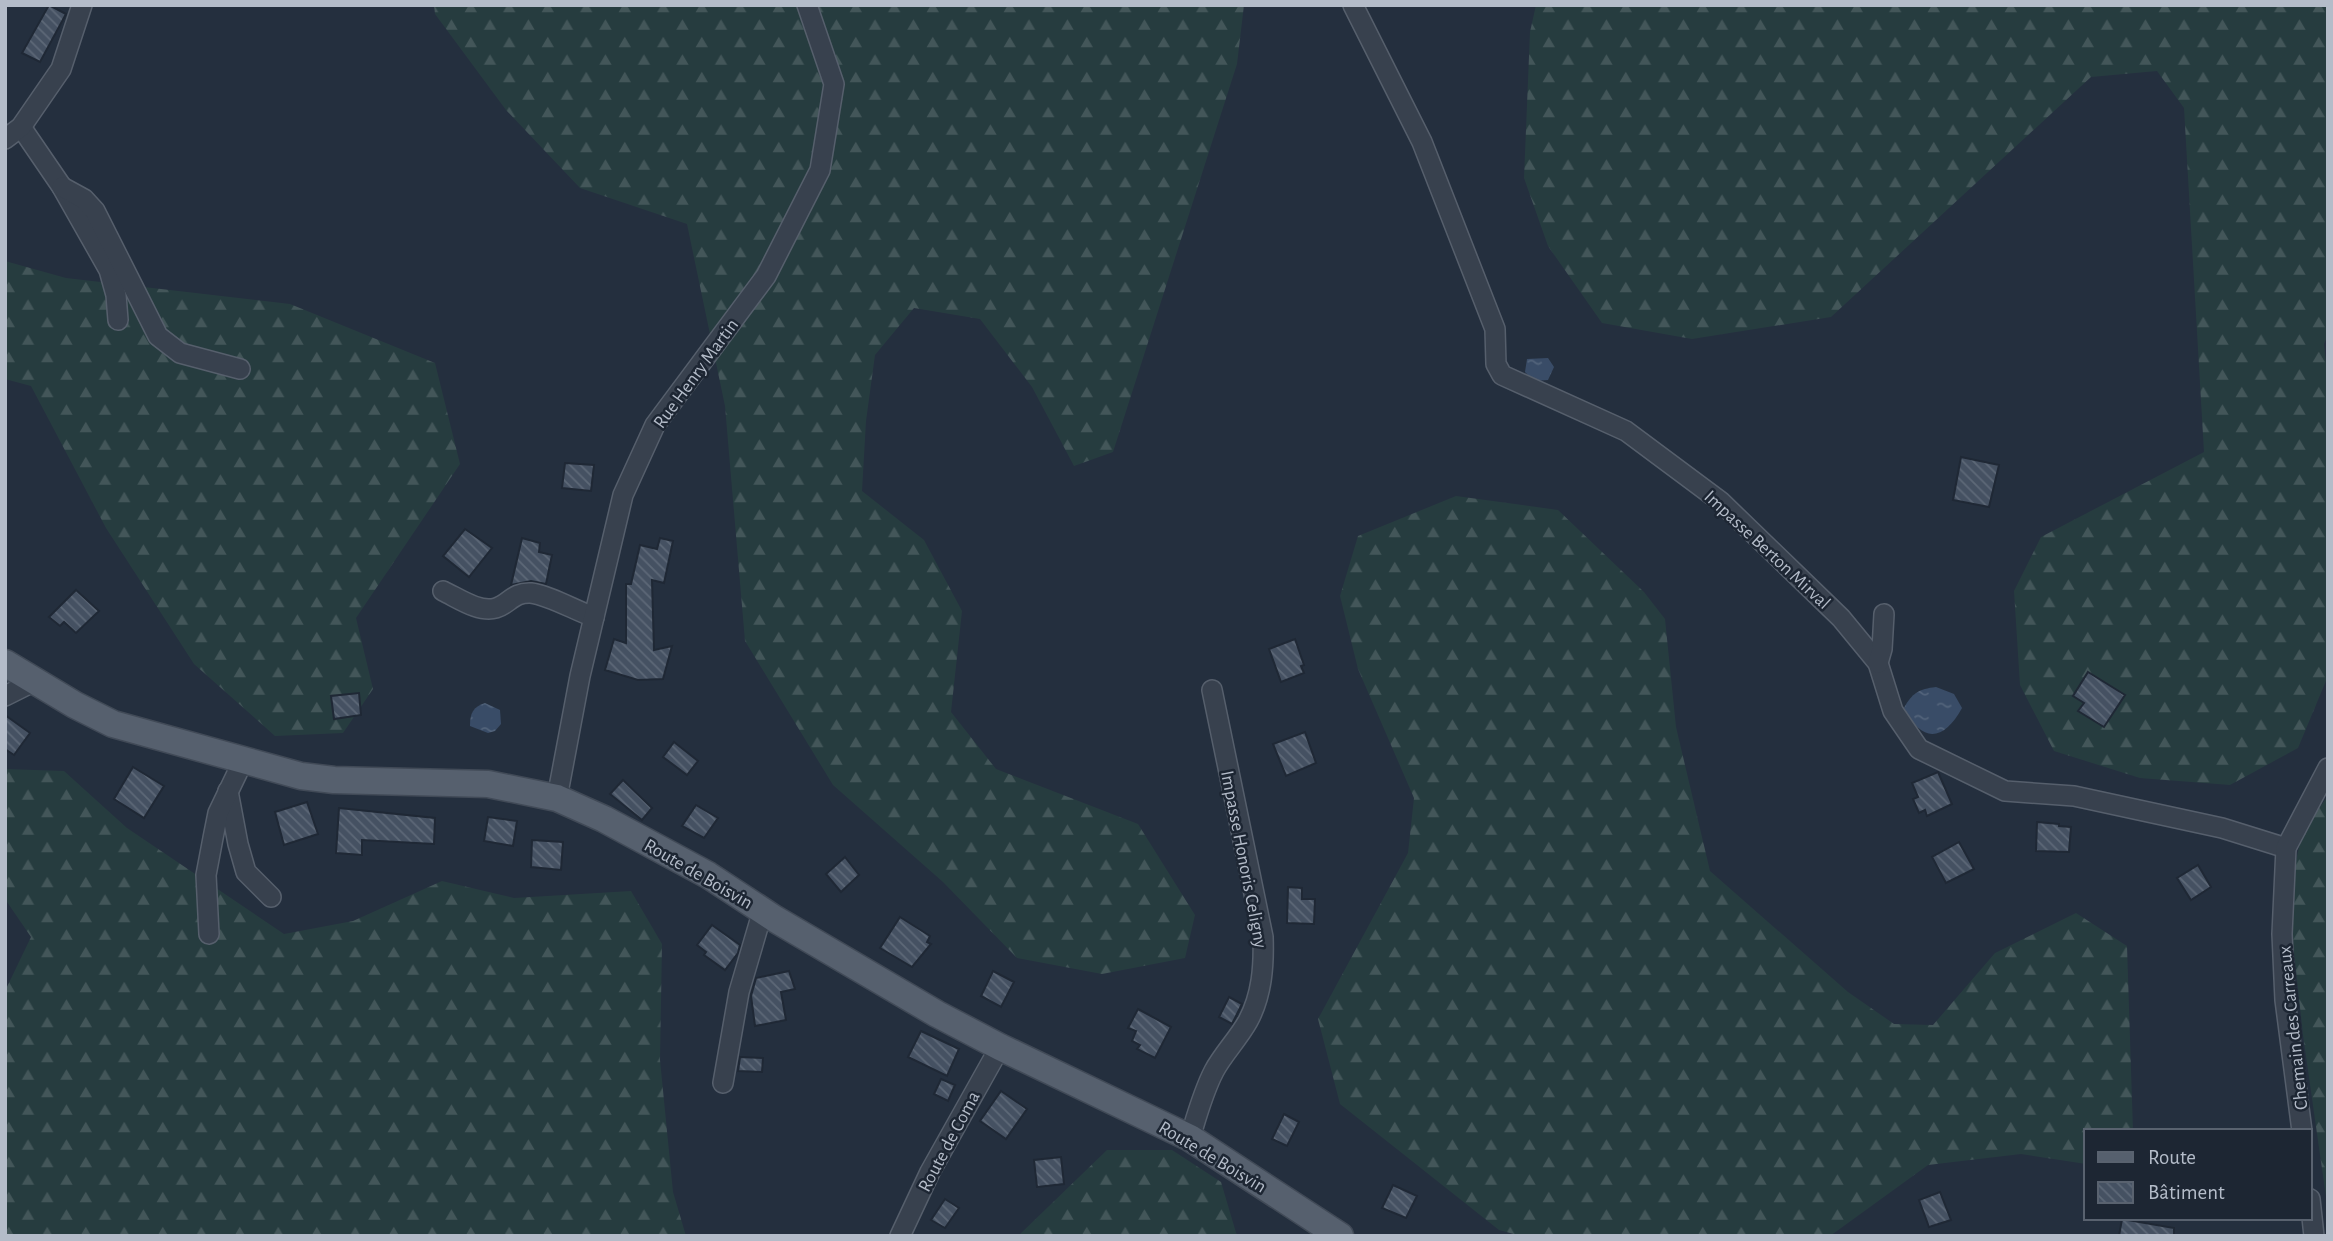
<svg xmlns="http://www.w3.org/2000/svg" width="2333" height="1241" viewBox="0 0 2333 1241" font-family="'Alegreya Sans',sans-serif">
	<style>
		.forest { fill: url(#forest-firs) }
		.water { fill: url(#water-ripples) }
		.building { fill: url(#building-back-hatch); stroke: #1f2835; stroke-width: 2 }
		.lines { fill: none; stroke-linecap: round; stroke-linejoin: round }
		.minor-casing { stroke: #565f6c; stroke-width: 22 }
		.major-casing { stroke: #414a57; stroke-width: 29 }
		.minor { stroke: #38414e; stroke-width: 19 }
		.major { stroke: #56606e; stroke-width: 26 }
		.labels { text-anchor: middle; stroke-width: 5; stroke-linejoin: round; paint-order: stroke }
		.street-label { font-size: 19px; fill: #b4bcc9; stroke: #1d2633 }
	</style>
	<defs>
		<pattern id="forest-firs" width="22" height="20" patternUnits="userSpaceOnUse" patternTransform="scale(1.75)"><rect width="22" height="20" fill="#263c3f"/><path d="M5 1l3.5 6h-7zM16 11l3.5 6h-7z" fill="#435659"/></pattern>
		<pattern id="water-ripples" width="26" height="14" patternUnits="userSpaceOnUse" patternTransform="scale(1.75)"><rect width="26" height="14" fill="#394c67"/><path d="M2 4q2-2 4 0t4 0M15 11q2-2 4 0t4 0" fill="none" stroke="#53647b"/></pattern>
		<pattern id="building-back-hatch" width="6" height="6" patternUnits="userSpaceOnUse" patternTransform="scale(1.75)"><rect width="6" height="6" fill="#455162"/><path d="M-1 5l2 2M0 0l6 6M5-1l2 2" fill="none" stroke="#5d6877"/></pattern>
	</defs>
	<rect width="100%" height="100%" fill="#242f3e"/>
	<g class="forest">
		<polygon points="434,5 1244,5 1237,64 1113,452 1074,466 1032,387 980,319 914,308 875,355 866,421 862,491 924,540 962,611 951,712 996,769 1138,824 1195,915 1185,958 1102,974 1017,958 943,882 833,785 745,641 725,406 687,224 580,188 506,110 435,14"/>
		<polygon points="1536,5 2328,5 2328,335 2324,344 2328,381 2328,676 2298,748 2230,785 2140,778 2054,751 2020,685 2014,591 2041,537 2204,452 2184,108 2157,71 2091,77 1831,317 1692,339 1602,323 1548,246 1524,178 1530,32"/>
		<polygon points="5,261 66,278 290,304 435,363 460,464 356,618 373,689 343,733 275,736 194,664 106,528 31,386 5,379"/>
		<polygon points="1456,496 1558,510 1644,592 1665,619 1676,727 1710,871 1848,992 1894,1024 1933,1025 1995,953 2076,913 2127,946 2133,1131 2086,1131 2086,1164 2021,1154 1928,1165 1830,1236 1521,1236 1499,1230 1340,1104 1318,1019 1408,853 1414,798 1358,669 1340,596 1358,536"/>
		<polygon points="5,769 64,771 127,828 284,934 353,921 442,881 514,898 631,891 662,944 660,1060 673,1192 686,1236 5,1236 5,991 31,937 5,899"/>
		<polygon points="2328,796 2328,1211 2303,1035 2288,896 2303,830"/>
		<polygon points="1107,1150 1172,1150 1221,1182 1237,1236 1018,1236"/>
	</g>
	<g class="water">
		<polygon points="1548,358 1554,367 1548,380 1534,381 1525,372 1527,359"/>
		<path d="M1936,687l18,7 8,14c-18,33 -40,36 -58,0 8,-15 15,-19 32,-21z"/>
		<path d="M485,703l15,7 1,14 -6,7 -7,2 -18,-7c0,-13 3,-19 15,-23z"/>
	</g>
	<g class="building">
		<polygon points="49,5 66,14 40,62 22,53"/>
		<polygon points="1961,457 1999,465 1989,507 1953,500"/>
		<polygon points="565,463 594,465 591,491 562,488"/>
		<polygon points="465,529 492,548 469,577 443,556"/>
		<polygon points="522,538 540,543 539,552 552,555 546,584 531,581 511,585"/>
		<polygon points="660,538 673,541 664,583 652,580 654,650 672,646 663,679 638,680 605,670 614,639 626,643 626,584 631,584 640,545 657,549"/>
		<polygon points="76,590 99,611 76,633 64,622 60,626 49,617"/>
		<polygon points="1295,639 1304,665 1301,666 1304,673 1281,682 1269,649"/>
		<polygon points="2088,672 2125,695 2104,727 2078,711 2084,703 2073,696"/>
		<polygon points="359,693 361,715 334,719 331,696"/>
		<polygon points="5,715 30,733 14,755 5,749"/>
		<polygon points="1305,732 1316,763 1286,776 1273,744"/>
		<polygon points="674,742 698,761 687,775 663,757"/>
		<polygon points="133,767 164,786 144,818 114,799"/>
		<polygon points="1938,772 1952,804 1927,816 1925,810 1919,813 1913,799 1918,797 1912,783"/>
		<polygon points="623,780 652,808 642,820 610,794"/>
		<polygon points="307,802 318,834 284,845 275,812"/>
		<polygon points="696,805 718,818 704,838 682,826"/>
		<polygon points="339,808 435,818 434,844 362,840 362,855 336,853"/>
		<polygon points="488,817 517,821 513,846 484,841"/>
		<polygon points="2037,822 2059,824 2059,826 2071,827 2069,852 2036,851"/>
		<polygon points="532,840 563,842 561,870 531,867"/>
		<polygon points="1959,842 1974,869 1946,883 1932,857"/>
		<polygon points="845,857 859,875 841,892 826,874"/>
		<polygon points="2198,865 2211,887 2191,900 2177,878"/>
		<polygon points="1288,887 1302,888 1302,899 1315,899 1314,924 1287,923"/>
		<polygon points="900,917 930,936 927,942 931,944 912,967 880,948"/>
		<polygon points="712,925 740,945 738,953 725,970 704,955 706,952 697,945"/>
		<polygon points="789,971 795,989 781,992 786,1020 755,1026 751,996 756,978"/>
		<polygon points="993,971 1014,982 1001,1007 981,996"/>
		<polygon points="1229,997 1242,1004 1232,1024 1219,1017"/>
		<polygon points="1138,1009 1171,1027 1155,1058 1137,1049 1140,1045 1132,1041 1136,1031 1128,1028"/>
		<polygon points="921,1031 959,1049 947,1076 908,1057"/>
		<polygon points="740,1057 763,1058 762,1072 738,1071"/>
		<polygon points="941,1079 955,1085 948,1101 934,1094"/>
		<polygon points="1001,1091 1027,1109 1006,1139 980,1121"/>
		<polygon points="1284,1114 1299,1122 1287,1146 1272,1139"/>
		<polygon points="1061,1157 1064,1184 1037,1187 1034,1160"/>
		<polygon points="1393,1185 1417,1196 1406,1218 1382,1208"/>
		<polygon points="1940,1192 1951,1220 1929,1227 1919,1200"/>
		<polygon points="945,1199 959,1208 945,1228 931,1220"/>
		<polygon points="2122,1219 2174,1228 2174,1236 2119,1236"/>
	</g>
	<g class="lines">
		<defs>
			<g id="minor">
				<polyline points="1353,5 1422,142 1495,329 1496,364 1502,375 1626,431 1720,501 1841,618 1878,663 1893,711 1919,749 2005,791 2074,796 2222,828 2286,848"/>
				<polyline points="21,127 62,187 109,270 116,295 118,320"/>
				<polyline points="5,139 21,127 61,69 82,5"/>
				<polyline points="62,187 84,199 95,211 158,336 180,353 240,369"/>
				<path d="M443,591c15,7 36,22 53,17 13,-4 17,-16 35,-15 18,2 45,18 63,24"/>
				<polyline points="1878,663 1882,649 1884,614"/>
				<polyline points="5,696 35,681"/>
				<polyline points="228,791 238,844 246,872 271,897"/>
				<polyline points="557,798 580,676 623,495 655,425 766,276 820,170 834,84 807,5"/>
				<polyline points="209,934 206,875 213,838 218,813 243,761"/>
				<polyline points="723,1083 739,992 763,910"/>
				<polyline points="2302,1131 2285,1000 2282,934 2286,848 2328,768"/>
				<path d="M1190,1138c7,-23 13,-46 24,-67 9,-17 24,-32 34,-50 14,-26 16,-55 15,-84l-51,-247"/>
				<polyline points="2310,1199 2314,1236"/>
				<polyline points="900,1236 930,1172 1000,1047"/>
			</g>
			<polyline id="major" points="5,663 75,705 113,724 301,776 334,780 488,784 557,798 604,819 708,875 775,919 937,1014 1000,1047 1190,1138 1340,1236"/>
		</defs>
		<use href="#minor" class="minor-casing"/>
		<use href="#major" class="major-casing"/>
		<use href="#minor" class="minor"/>
		<use href="#major" class="major"/>
	</g>
	<g class="labels">
		<g class="street-label">
			<text transform="translate(695 373) rotate(-54)" y="7">Rue Henry Martin</text>
			<text transform="translate(1768 549) rotate(43)" y="7">Impasse Berton Mirval</text>
			<text transform="translate(1245 859) rotate(79)" y="7">Impasse Honoris Celigny</text>
			<text transform="translate(699 873) rotate(30)" y="7">Route de Boisvin</text>
			<text transform="translate(2292 1028) rotate(-96)" y="7">Chemain des Carreaux</text>
			<text transform="translate(948 1141) rotate(-62)" y="7">Route de Coma</text>
			<text transform="translate(1213 1156) rotate(31)" y="7">Route de Boisvin</text>
		</g>
	</g>
	<rect width="2333" height="1241" fill="none" stroke="#b4bcc9" stroke-width="14"/>
	<rect x="2084" y="1129" width="228" height="91" fill="#1d2633" stroke="#59626f" stroke-width="2"/>
	<rect x="2098" y="1152" width="35" height="10" fill="#56606e" stroke="#59626f" stroke-width="2"/>
	<text x="2148" y="1164" font-size="21" fill="#b4bcc9">Route</text>
	<rect x="2098" y="1182" width="35" height="21" fill="url(#building-back-hatch)" stroke="#59626f" stroke-width="2"/>
	<text x="2148" y="1199" font-size="21" fill="#b4bcc9">Bâtiment</text>
</svg>
